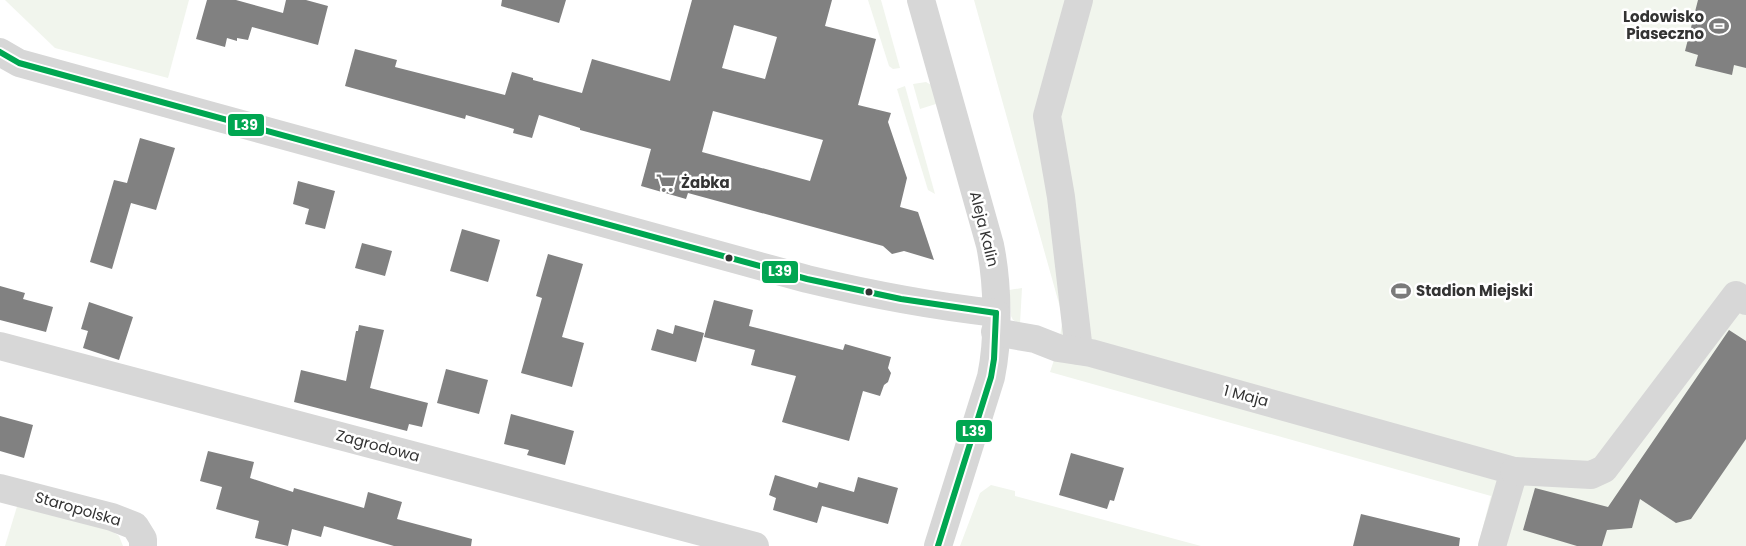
<svg xmlns="http://www.w3.org/2000/svg" width="1746" height="546" viewBox="0 0 1746 546" font-family="Poppins,sans-serif">
	<style>
		.green { fill: #f1f5ed }
		.building { fill: #818181; fill-rule: evenodd }
		.lines { fill: none; stroke-linecap: round; stroke-linejoin: round }
		.minor { stroke: #d7d7d7; stroke-width: 28 }
		.bus-1-casing { stroke: #fff; stroke-width: 10 }
		.bus-1 { stroke: #00a651; stroke-width: 6 }
		.bus-dot { fill: #333; stroke: #fff; stroke-width: 2 }
		.labels { text-anchor: middle; stroke-width: 5; stroke-linejoin: round; paint-order: stroke }
		.poi-label { font-size: 15px; font-weight: bold; fill: #333; stroke: #fff; text-anchor: start }
		.street-label { font-size: 15px; fill: #333; stroke: #fff }
		.line-badge { stroke: #fff; stroke-width: 2 }
		.badge-label { font-size: 14px; text-anchor: middle; font-weight: bold; fill: #fff }
	</style>
	<rect width="100%" height="100%" fill="#fff"/>
	<g class="green">
		<polygon points="5,0 189,0 168,78 55,48"/>
		<polygon points="868,0 881,0 900,68 893,69 889,66"/>
		<polygon points="974,0 1746,0 1746,546 1478,546 1491,496 1050,372 1058,348 1063,318"/>
		<polygon points="926,82 935,87 939,103 920,109 913,84"/>
		<polygon points="905,86 935,194 928,190 897,89"/>
		<polygon points="1022,288 1020,324 1013,320 1011,316 1009,290"/>
		<polygon points="991,485 1015,491 1015,496 1201,546 960,546 980,493"/>
		<polygon points="19,500 106,527 119,536 123,546 5,546"/>
	</g>
	<g class="building">
		<polygon points="207,0 236,0 283,13 286,0 306,0 328,6 318,45 252,27 248,40 237,38 237,41 227,38 225,47 196,39"/>
		<polygon points="502,0 566,0 559,23 501,6"/>
		<path d="M692,0h140l-7,26 51,13 -18,66 33,8 -3,9 19,56 -7,29 18,5 16,48 -30,-9 -12,3 -9,-8 -195,-53 -2,6 -45,-13 10,-37 -71,-19v-2l-41,-13 -7,23 -19,-5 1,-4 -48,-14 -1,4 -120,-33 10,-37 42,11 -2,7 110,28 7,-23 21,6v2l49,13 10,-34 78,22zM734,25l43,12 -12,42 -43,-11zM713,111l110,29 -13,41 -108,-29z"/>
		<polygon points="1698,0 1746,0 1746,68 1734,65 1732,75 1695,66 1698,55 1685,51"/>
		<polygon points="140,138 175,148 156,210 131,203 112,269 90,262 114,180 127,183"/>
		<polygon points="298,181 335,191 325,229 305,224 309,209 293,204"/>
		<polygon points="462,229 500,240 488,282 450,271"/>
		<polygon points="362,243 392,251 385,276 355,268"/>
		<polygon points="548,254 583,264 562,337 584,343 572,387 521,373 542,298 536,296"/>
		<polygon points="0,286 25,293 23,299 53,307 46,332 0,320"/>
		<polygon points="714,300 753,310 749,326 843,350 845,344 891,357 888,368 891,373 888,382 884,385 880,396 863,391 849,441 782,422 796,376 751,365 755,350 704,337"/>
		<polygon points="89,302 133,317 119,360 83,348 88,331 81,329"/>
		<polygon points="359,325 384,330 370,388 428,403 422,427 409,424 407,431 294,402 301,370 346,381 356,331 358,331"/>
		<polygon points="675,325 704,333 696,362 651,350 657,329 673,334"/>
		<polygon points="1729,330 1746,341 1746,439 1691,519 1676,523 1640,499 1632,528 1607,530 1602,546 1577,546 1523,530 1535,488 1608,507"/>
		<polygon points="446,369 488,380 479,414 437,403"/>
		<polygon points="511,414 574,431 565,465 527,455 529,450 504,444"/>
		<polygon points="0,416 33,425 24,458 0,451"/>
		<polygon points="208,451 254,462 250,478 293,492 294,488 364,508 368,492 402,502 397,519 472,539 471,546 394,546 324,526 321,537 292,529 288,546 255,538 259,521 216,509 222,487 200,481"/>
		<polygon points="1071,453 1124,468 1114,501 1110,500 1107,509 1059,495"/>
		<polygon points="775,475 817,488 819,482 854,492 858,477 898,488 888,524 822,506 817,523 773,510 776,498 769,495"/>
		<polygon points="1361,514 1460,538 1459,546 1353,546"/>
	</g>
	<g class="lines">
		<g class="minor">
			<path d="M921,0l69,245c8,39 9,93 1,132l-53,169"/>
			<polyline points="1079,0 1047,116 1061,197 1079,351"/>
			<path d="M0,52l19,11 788,216c62,15 125,27 189,34"/>
			<polyline points="995,332 1035,339 1058,348 1091,353 1514,471 1492,546"/>
			<polyline points="0,346 755,546"/>
			<polyline points="1514,471 1591,475 1604,469 1736,295 1746,301"/>
			<polyline points="0,488 112,517 135,526 143,539 143,546"/>
		</g>
		<defs>
			<g id="bus-1">
				<polyline points="0,52 19,63 807,279 901,299 996,313"/>
				<polyline points="938,546 991,377 994,359 996,313"/>
			</g>
		</defs>
		<use href="#bus-1" class="bus-1-casing"/>
		<use href="#bus-1" class="bus-1"/>
	</g>
	<defs>
		<symbol id="stadium-bare" viewBox="-9 -9 18 18"><path d="M0-5a6.5 5 0 1 0 0 10a6.5 5 0 1 0 0-10ZM-3.5-1.8h7v3.6h-7Z" fill="#7a7a7a" stroke="#fff" stroke-width="2.5" paint-order="stroke"/></symbol>
		<symbol id="supermarket-bare" viewBox="-9 -9 18 18"><path d="M-6-5.5h2.5l.6 2H6L4.5 2H-2.5L-4.4-4H-6ZM-1.5 3.2a1.3 1.3 0 1 0 .1 0ZM3 3.2a1.3 1.3 0 1 0 .1 0Z" fill="#7a7a7a" stroke="#fff" stroke-width="2.5" paint-order="stroke"/></symbol>
	</defs>
	<g fill-rule="evenodd">
		<use href="#stadium-bare" x="1705" y="12" width="28" height="28"/>
		<use href="#supermarket-bare" x="652" y="169" width="28" height="28"/>
		<use href="#stadium-bare" x="1387" y="277" width="28" height="28"/>
	</g>
	<g class="bus-dot">
		<circle cx="729" cy="258" r="4.5"/>
		<circle cx="869" cy="292" r="4.5"/>
	</g>
	<g class="labels">
		<g class="poi-label">
			<text x="1704" y="22" text-anchor="end">Lodowisko<tspan x="1704" dy="17">Piaseczno</tspan></text>
			<text x="681" y="188">Żabka</text>
			<text x="1416" y="296">Stadion Miejski</text>
		</g>
		<g class="street-label">
			<text transform="translate(984 229) rotate(76)" y="5">Aleja Kalin</text>
			<text transform="translate(1246 396) rotate(15)" y="5">1 Maja</text>
			<text transform="translate(378 446) rotate(15)" y="5">Zagrodowa</text>
			<text transform="translate(78 509) rotate(16)" y="5">Staropolska</text>
		</g>
	</g>
	<g class="line-badge">
		<rect x="227" y="113" width="38" height="24" rx="5" fill="#00a651"/>
		<rect x="761" y="260" width="38" height="24" rx="5" fill="#00a651"/>
		<rect x="955" y="419" width="38" height="24" rx="5" fill="#00a651"/>
	</g>
	<g class="badge-label">
		<text x="246" y="130">L39</text>
		<text x="780" y="276">L39</text>
		<text x="974" y="436">L39</text>
	</g>
</svg>
